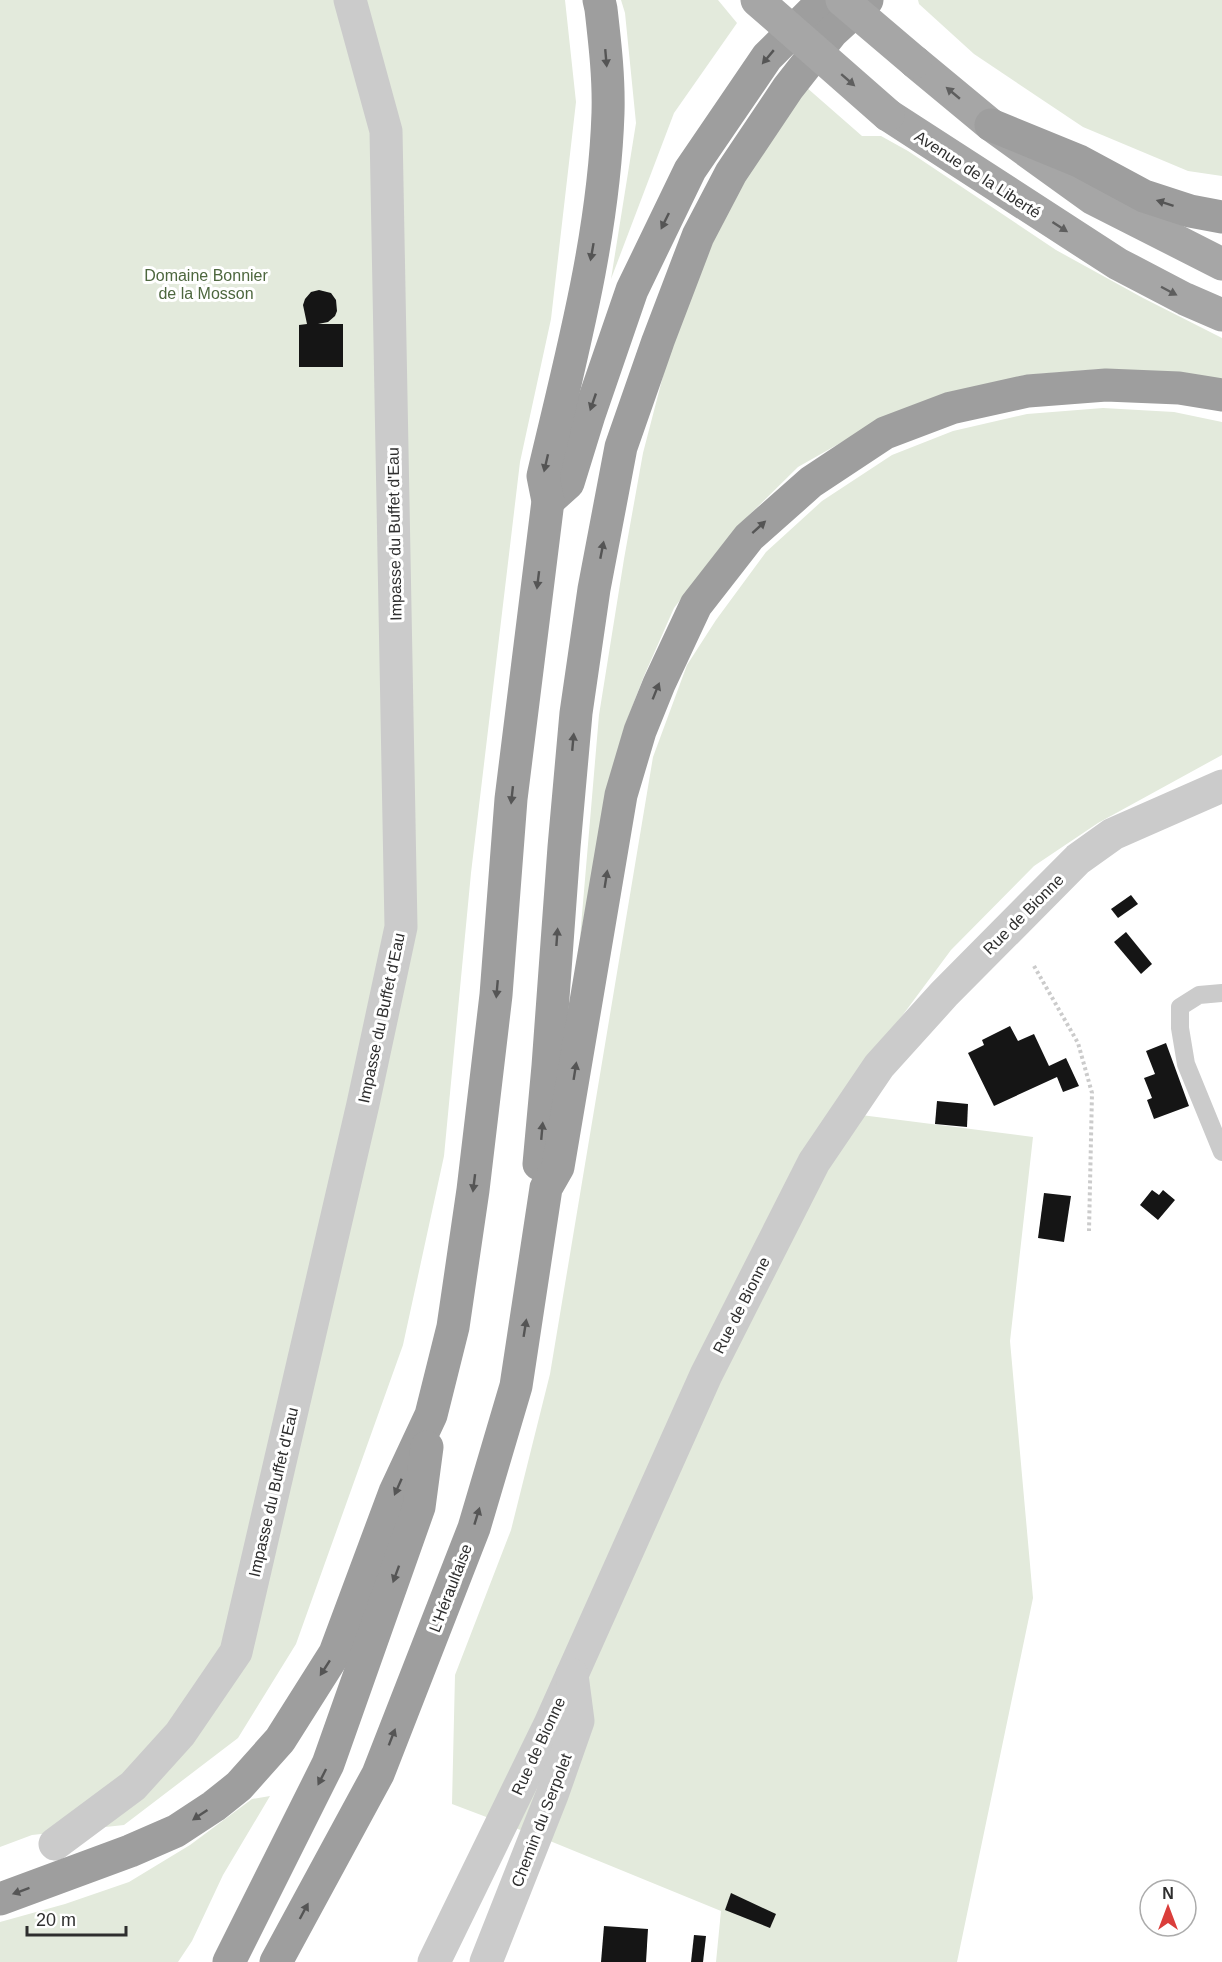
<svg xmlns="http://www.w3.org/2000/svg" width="1222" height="1962" viewBox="0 0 1222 1962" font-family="Helvetica,sans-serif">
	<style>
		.green { fill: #e3eadc }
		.building { fill: #151515 }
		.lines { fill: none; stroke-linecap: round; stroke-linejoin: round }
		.path { stroke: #cbcbcb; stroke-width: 4; stroke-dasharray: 3 3; stroke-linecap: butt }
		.service { stroke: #cbcbcb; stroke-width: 18 }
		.minor { stroke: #cbcbcb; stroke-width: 33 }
		.primary { stroke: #a6a6a6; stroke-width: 33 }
		.trunk { stroke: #9e9e9e; stroke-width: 33 }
		.primary-bridge { stroke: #a6a6a6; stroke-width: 33 }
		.oneway { fill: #555 }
		.oneway2 { fill: #5e5e5e }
		.labels { text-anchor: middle; stroke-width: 6; stroke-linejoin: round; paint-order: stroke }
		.street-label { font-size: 16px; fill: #2e2e2e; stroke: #fff }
		.park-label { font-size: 16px; fill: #4d673e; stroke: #fff }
	</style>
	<rect width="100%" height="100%" fill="#fff"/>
	<g class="green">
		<polygon points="0,0 565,0 576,102 551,319 520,462 471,873 444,1156 403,1345 296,1644 238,1738 124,1825 32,1835 0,1847"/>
		<polygon points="621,0 718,0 737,23 674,113 611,279 636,123 625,13"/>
		<polygon points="918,0 1222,0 1222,176 1188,171 1083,127 974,54 919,4"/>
		<polygon points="806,87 862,136 881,136 908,151 1056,250 1143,298 1222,338 1222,382 1179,375 1102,369 1025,375 879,421 798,467 736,528 674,608 644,676 624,728 609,789 580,938 599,715 624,559 643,453 670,349 707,242 739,183"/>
		<polygon points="1103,408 1174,412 1222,422 1222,755 1098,823 1034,866 951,950 830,1113 861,1115 1033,1137 1010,1341 1033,1598 957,1962 716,1962 721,1911 550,1841 452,1804 455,1675 511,1530 550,1374 653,757 687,665 716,620 766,552 822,501 892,455 953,431 1027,414"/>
		<polygon points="270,1796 223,1875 192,1941 178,1962 0,1962 0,1922 65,1904 129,1882 190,1845 252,1799"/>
	</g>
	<g class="building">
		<polygon points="319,290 331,293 336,300 337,311 335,316 328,322 318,324 343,324 343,367 299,367 299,325 307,324 303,305 305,299 311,292"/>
		<polygon points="1131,895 1138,904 1118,918 1111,909"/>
		<polygon points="1126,932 1152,964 1141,974 1114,942"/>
		<polygon points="1010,1026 1018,1041 1034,1034 1049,1066 1066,1058 1079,1086 1063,1092 1057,1077 994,1106 968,1053 984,1045 982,1040"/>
		<polygon points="1166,1043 1189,1106 1154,1119 1147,1100 1152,1098 1144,1078 1155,1074 1146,1051"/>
		<polygon points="937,1101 968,1104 967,1127 935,1124"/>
		<polygon points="1152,1190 1159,1195 1163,1190 1175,1200 1158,1220 1140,1205"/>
		<polygon points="1044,1193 1071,1196 1064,1242 1038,1238"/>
		<polygon points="731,1893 776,1914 770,1928 725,1910"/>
		<polygon points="604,1926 648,1929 646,1962 601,1962"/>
		<polygon points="694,1935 706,1936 703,1962 691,1962"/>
	</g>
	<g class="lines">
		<polyline class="path" points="1034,966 1078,1043 1092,1093 1089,1231"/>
		<polyline class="service" points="1222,993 1199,995 1180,1007 1180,1028 1186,1064 1222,1152"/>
		<g class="minor">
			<polyline points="55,1844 133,1786 180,1734 236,1652 363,1104 401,927 386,131 350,0"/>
			<polyline points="434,1962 550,1724 706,1375 814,1162 879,1066 944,994 1078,859 1113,834 1222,786"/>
			<polyline points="486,1962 552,1795 578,1721 572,1675"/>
		</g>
		<g class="primary">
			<polyline points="915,62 991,125 1092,198 1222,264"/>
			<polyline points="888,115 1118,264 1185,299 1222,315"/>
		</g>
		<g class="trunk">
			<polyline points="991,125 1079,161 1144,196 1190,211 1222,217"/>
			<polyline points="548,501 568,483 589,415 632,290 690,170 767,57 824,0"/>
			<polyline points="539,1164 548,1066 564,847 576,713 594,589 621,447 658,341 698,236 731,173 788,88 832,32 867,0"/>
			<path d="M0,1899l130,-48 46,-20 38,-25 25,-20 41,-46 55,-87 60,-161 36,-77 22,-88 20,-137 23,-195 15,-196 37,-298 -5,-25c28,-119 61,-240 65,-363 1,-35 -3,-69 -7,-104l-2,-9"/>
			<polyline points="229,1962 328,1764 419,1507 427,1447"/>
			<polyline points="276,1962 378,1774 474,1528 516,1386 546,1188 558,1167 621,795 640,731 659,684 696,605 749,537 811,482 885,433 951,408 1028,391 1106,385 1179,388 1222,395"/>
		</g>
		<g class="primary-bridge">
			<polyline points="757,0 888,115"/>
			<polyline points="842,0 915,62"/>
		</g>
	</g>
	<defs><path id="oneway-solid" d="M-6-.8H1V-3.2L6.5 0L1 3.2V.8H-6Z" transform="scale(1.5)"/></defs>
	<g class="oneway">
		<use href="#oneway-solid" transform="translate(768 57) rotate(130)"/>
		<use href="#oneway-solid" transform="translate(606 58) rotate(85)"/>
		<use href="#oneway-solid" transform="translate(1165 203) rotate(-162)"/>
		<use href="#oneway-solid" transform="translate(665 221) rotate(116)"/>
		<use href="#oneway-solid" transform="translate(592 252) rotate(100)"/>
		<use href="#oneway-solid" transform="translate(593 402) rotate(109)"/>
		<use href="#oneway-solid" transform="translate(546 463) rotate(103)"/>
		<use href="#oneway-solid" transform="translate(759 527) rotate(-42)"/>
		<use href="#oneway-solid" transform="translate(602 550) rotate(-79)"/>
		<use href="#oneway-solid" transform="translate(538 580) rotate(97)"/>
		<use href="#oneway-solid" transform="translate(656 691) rotate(-68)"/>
		<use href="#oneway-solid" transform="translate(573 742) rotate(-85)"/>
		<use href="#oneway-solid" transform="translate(512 795) rotate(96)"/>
		<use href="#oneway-solid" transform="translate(606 879) rotate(-81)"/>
		<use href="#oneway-solid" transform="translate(557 937) rotate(-86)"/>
		<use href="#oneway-solid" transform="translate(497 989) rotate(95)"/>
		<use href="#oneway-solid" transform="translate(575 1071) rotate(-81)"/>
		<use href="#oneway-solid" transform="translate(542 1131) rotate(-85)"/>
		<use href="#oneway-solid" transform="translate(474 1183) rotate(97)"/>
		<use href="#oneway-solid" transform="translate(525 1328) rotate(-81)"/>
		<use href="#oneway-solid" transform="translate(398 1487) rotate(114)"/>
		<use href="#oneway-solid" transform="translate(477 1516) rotate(-73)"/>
		<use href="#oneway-solid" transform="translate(396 1574) rotate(110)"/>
		<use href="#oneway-solid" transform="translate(325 1668) rotate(123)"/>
		<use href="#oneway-solid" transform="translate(392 1737) rotate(-69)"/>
		<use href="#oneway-solid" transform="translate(322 1777) rotate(117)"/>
		<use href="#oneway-solid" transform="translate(200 1815) rotate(146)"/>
		<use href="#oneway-solid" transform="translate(21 1891) rotate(160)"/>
		<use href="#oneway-solid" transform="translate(304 1911) rotate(-62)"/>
	</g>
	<g class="oneway2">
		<use href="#oneway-solid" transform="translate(848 80) rotate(41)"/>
		<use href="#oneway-solid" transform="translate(953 93) rotate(-140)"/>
		<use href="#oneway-solid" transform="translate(1060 227) rotate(33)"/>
		<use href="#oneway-solid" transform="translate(1169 291) rotate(28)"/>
	</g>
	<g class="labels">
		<g class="street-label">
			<text transform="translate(978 174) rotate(33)" y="6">Avenue de la Liberté</text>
			<text transform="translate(394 534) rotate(-91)" y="6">Impasse du Buffet d'Eau</text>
			<text transform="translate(1023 914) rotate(-45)" y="6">Rue de Bionne</text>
			<text transform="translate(381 1018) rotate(-78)" y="6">Impasse du Buffet d'Eau</text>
			<text transform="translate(741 1305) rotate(-63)" y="6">Rue de Bionne</text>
			<text transform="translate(273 1492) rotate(-77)" y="6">Impasse du Buffet d'Eau</text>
			<text transform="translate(450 1588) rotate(-69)" y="6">L'Héraultaise</text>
			<text transform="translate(538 1746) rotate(-65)" y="6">Rue de Bionne</text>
			<text transform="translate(541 1820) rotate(-69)" y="6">Chemin du Serpolet</text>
		</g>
		<g class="park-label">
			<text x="206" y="281">Domaine Bonnier<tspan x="206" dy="18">de la Mosson</tspan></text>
		</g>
	</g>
	<g transform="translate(1168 1908)"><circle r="28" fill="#ffffff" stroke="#ababab" stroke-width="1.5"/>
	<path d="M0-4.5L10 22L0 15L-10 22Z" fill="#da3e3b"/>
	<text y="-9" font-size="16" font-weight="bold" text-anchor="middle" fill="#2e2e2e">N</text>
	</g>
	<path d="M27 1926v9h99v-9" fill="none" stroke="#2e2e2e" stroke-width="3"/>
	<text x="36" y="1926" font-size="18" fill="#2e2e2e" stroke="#ffffff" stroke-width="4.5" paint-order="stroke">20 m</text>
</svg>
